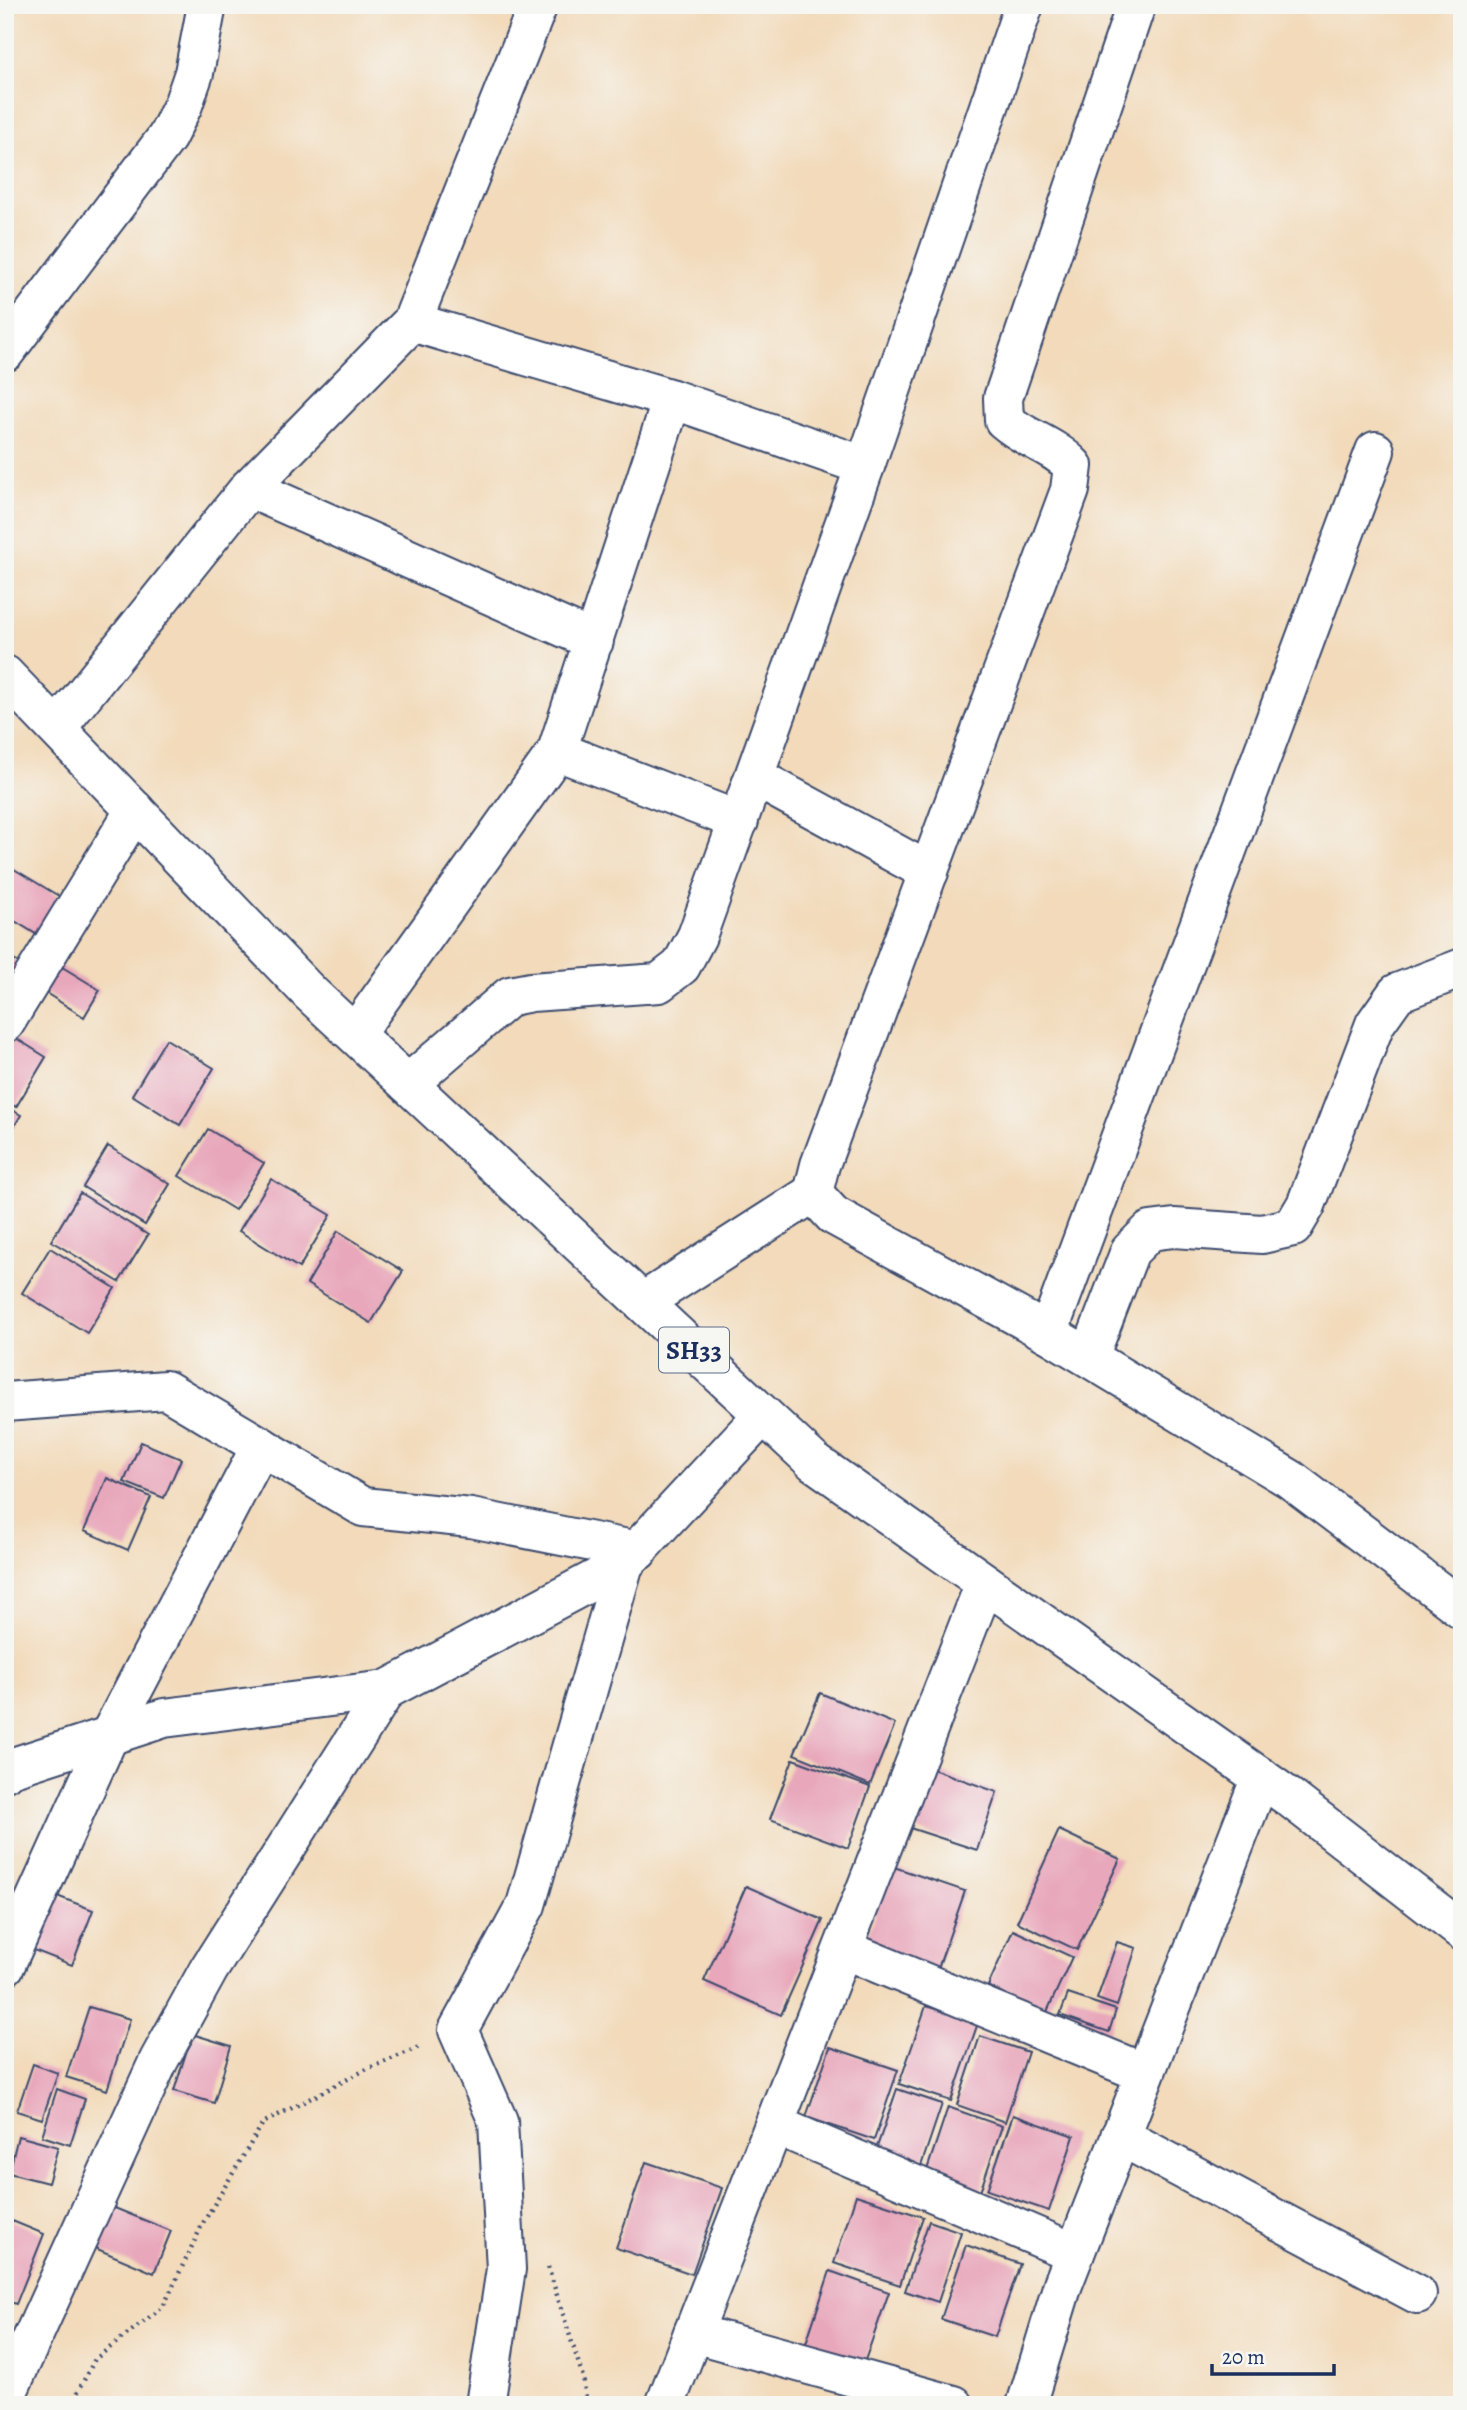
<svg xmlns="http://www.w3.org/2000/svg" width="1467" height="2410" viewBox="0 0 1467 2410" font-family="Alegreya,serif">
	<style>
		.building { fill: #e8a7bb }
		.lines { fill: none; stroke-linecap: round; stroke-linejoin: round }
		.minor-casing { stroke: #3b496c; stroke-width: 42 }
		.major-casing { stroke: #3b496c; stroke-width: 42 }
		.path { stroke: #3b496c; stroke-width: 4.5; stroke-dasharray: 2 5; stroke-linecap: butt }
		.minor { stroke: #fff; stroke-width: 38 }
		.major { stroke: #fff; stroke-width: 38 }
		.labels { text-anchor: middle; stroke-width: 5; stroke-linejoin: round; paint-order: stroke }
		.shield { fill: #f6f6f2; stroke: #5d6b8a; stroke-width: 2 }
		.shield-label { font-size: 26px; font-weight: bold; fill: #1b2f5e }
	</style>
	<rect width="100%" height="100%" fill="#f6f6f2"/>
	<filter id="ink" filterUnits="userSpaceOnUse"><feTurbulence type="fractalNoise" baseFrequency=".0143" numOctaves="2"/><feDisplacementMap in="SourceGraphic" scale="14" xChannelSelector="R" yChannelSelector="G"/><feConvolveMatrix kernelMatrix="1 2 1 2 8 2 1 2 1" color-interpolation-filters="sRGB"/></filter>
	<filter id="wash" filterUnits="userSpaceOnUse"><feTurbulence type="fractalNoise" baseFrequency=".00686" numOctaves="4" result="noise"/><feDisplacementMap in="SourceGraphic" scale="28" xChannelSelector="R" yChannelSelector="G"/><feGaussianBlur stdDeviation="1.57" result="paint"/><feColorMatrix in="noise" values="0 0 0 0 0 0 0 0 0 0 0 0 0 0 0 0 0 1.4 0 .05"/><feComposite in="paint" operator="in"/></filter>
	<g filter="url(#wash)">
		<rect width="100%" height="100%" fill="#f2daba"/>
		<g id="blocks">
			<g class="building">
				<polygon points="9,866 67,901 44,939 5,915 5,872"/>
				<polygon points="5,955 26,967 5,1002"/>
				<polygon points="54,962 100,990 84,1017 38,988"/>
				<polygon points="14,1037 46,1057 16,1107 5,1100 5,1051"/>
				<polygon points="166,1039 214,1068 180,1125 132,1095"/>
				<polygon points="5,1106 21,1115 5,1142"/>
				<polygon points="208,1129 264,1163 235,1210 179,1176"/>
				<polygon points="108,1146 170,1184 145,1225 83,1187"/>
				<polygon points="271,1179 331,1215 299,1268 239,1231"/>
				<polygon points="80,1193 148,1235 119,1282 51,1241"/>
				<polygon points="338,1231 403,1271 371,1323 307,1284"/>
				<polygon points="50,1248 115,1288 87,1333 22,1293"/>
				<polygon points="141,1442 181,1459 164,1498 124,1482"/>
				<polygon points="107,1478 151,1497 128,1550 84,1531"/>
				<polygon points="820,1693 895,1724 870,1785 794,1754"/>
				<polygon points="793,1759 870,1787 848,1848 770,1819"/>
				<polygon points="927,1767 997,1792 977,1850 907,1827"/>
				<polygon points="1059,1830 1120,1859 1077,1950 1017,1922"/>
				<polygon points="891,1866 965,1891 936,1974 863,1949"/>
				<polygon points="746,1886 823,1920 781,2015 704,1981"/>
				<polygon points="52,1894 93,1910 72,1965 31,1949"/>
				<polygon points="1013,1930 1072,1957 1046,2014 988,1986"/>
				<polygon points="1117,1942 1136,1948 1117,2006 1097,1999"/>
				<polygon points="1068,1994 1116,2010 1109,2032 1060,2015"/>
				<polygon points="926,2006 978,2023 951,2101 899,2084"/>
				<polygon points="89,2007 130,2019 107,2090 66,2077"/>
				<polygon points="192,2034 231,2046 214,2103 174,2091"/>
				<polygon points="980,2036 1028,2052 1005,2122 957,2105"/>
				<polygon points="830,2047 898,2070 874,2140 806,2117"/>
				<polygon points="33,2064 58,2073 42,2119 17,2111"/>
				<polygon points="57,2089 85,2099 70,2145 42,2136"/>
				<polygon points="897,2089 942,2104 921,2166 876,2150"/>
				<polygon points="948,2107 1002,2126 980,2192 926,2173"/>
				<polygon points="1013,2115 1074,2136 1049,2211 987,2190"/>
				<polygon points="18,2136 58,2147 48,2183 9,2173"/>
				<polygon points="646,2162 722,2188 692,2274 616,2248"/>
				<polygon points="856,2195 923,2217 900,2285 834,2263"/>
				<polygon points="100,2202 171,2231 154,2273 83,2243"/>
				<polygon points="5,2218 44,2234 16,2304 5,2300"/>
				<polygon points="929,2221 961,2232 938,2302 905,2291"/>
				<polygon points="966,2245 1020,2264 995,2337 941,2319"/>
				<polygon points="830,2271 889,2292 863,2366 805,2346"/>
			</g>
		</g>
	</g>
	<g filter="url(#ink)">
		<use href="#blocks" fill-opacity="0" stroke="#3b496c" stroke-width="2"/>
		<g class="lines">
			<defs>
				<g id="minor">
					<path d="M1136,5l-133,393 1,22c21,19 49,25 69,46l-3,24 -250,675 -7,28 20,22 215,118 242,146 172,130"/>
					<polyline points="412,322 672,399 865,466"/>
					<polyline points="5,352 167,137 183,105 194,73 207,5"/>
					<polyline points="249,488 594,641"/>
					<polyline points="57,728 249,488 412,322 538,5"/>
					<polyline points="557,751 739,821"/>
					<polyline points="755,777 929,872"/>
					<polyline points="5,1023 135,810"/>
					<polyline points="355,1034 557,751 672,399"/>
					<polyline points="408,1084 510,996 531,992 659,983 681,966 697,936 865,466 1024,5"/>
					<polyline points="643,1302 813,1193"/>
					<polyline points="1048,1333 1375,451"/>
					<polyline points="1089,1357 1130,1251 1150,1231 1174,1228 1262,1234 1293,1227 1306,1205 1375,1024 1397,993 1462,968"/>
					<polyline points="5,1402 166,1390 363,1507 471,1518 638,1551"/>
					<polyline points="5,1772 7,1769 164,1718 386,1690 624,1564 763,1415"/>
					<polyline points="843,1949 1144,2073"/>
					<polyline points="5,1966 109,1736 261,1446"/>
					<polyline points="775,2125 1075,2253"/>
					<polyline points="1120,2136 1417,2294"/>
					<polyline points="693,2333 954,2405"/>
					<polyline points="5,2398 159,2060 209,1969 386,1690"/>
					<polyline points="485,2405 506,2269 498,2121 458,2030 526,1905 624,1564"/>
					<polyline points="665,2405 985,1583"/>
					<polyline points="1026,2405 1063,2284 1261,1777"/>
				</g>
				<polyline id="major" points="5,675 310,993 814,1462 1290,1798 1462,1931"/>
			</defs>
			<use href="#minor" class="minor-casing"/>
			<use href="#major" class="major-casing"/>
			<g class="path">
				<polyline points="548,2267 583,2377 587,2405"/>
				<polyline points="71,2405 95,2359 163,2307 203,2223 263,2123 367,2069 422,2046"/>
			</g>
			<use href="#minor" class="minor"/>
			<use href="#major" class="major"/>
		</g>
	</g>
	<g class="labels">
		<rect class="shield" x="659" y="1327.5" width="70" height="45" rx="5"/>
		<g class="shield-label">
			<text x="694" y="1359">SH33</text>
		</g>
	</g>
	<rect width="1467" height="2410" fill="none" stroke="#f6f6f2" stroke-width="28"/>
	<path d="M1212 2364v10h122v-10" fill="none" stroke="#1b2f5e" stroke-width="3.5"/>
	<text x="1222" y="2364" font-size="21" fill="#1b2f5e" stroke="#f6f6f2" stroke-width="5" paint-order="stroke">20 m</text>
</svg>
